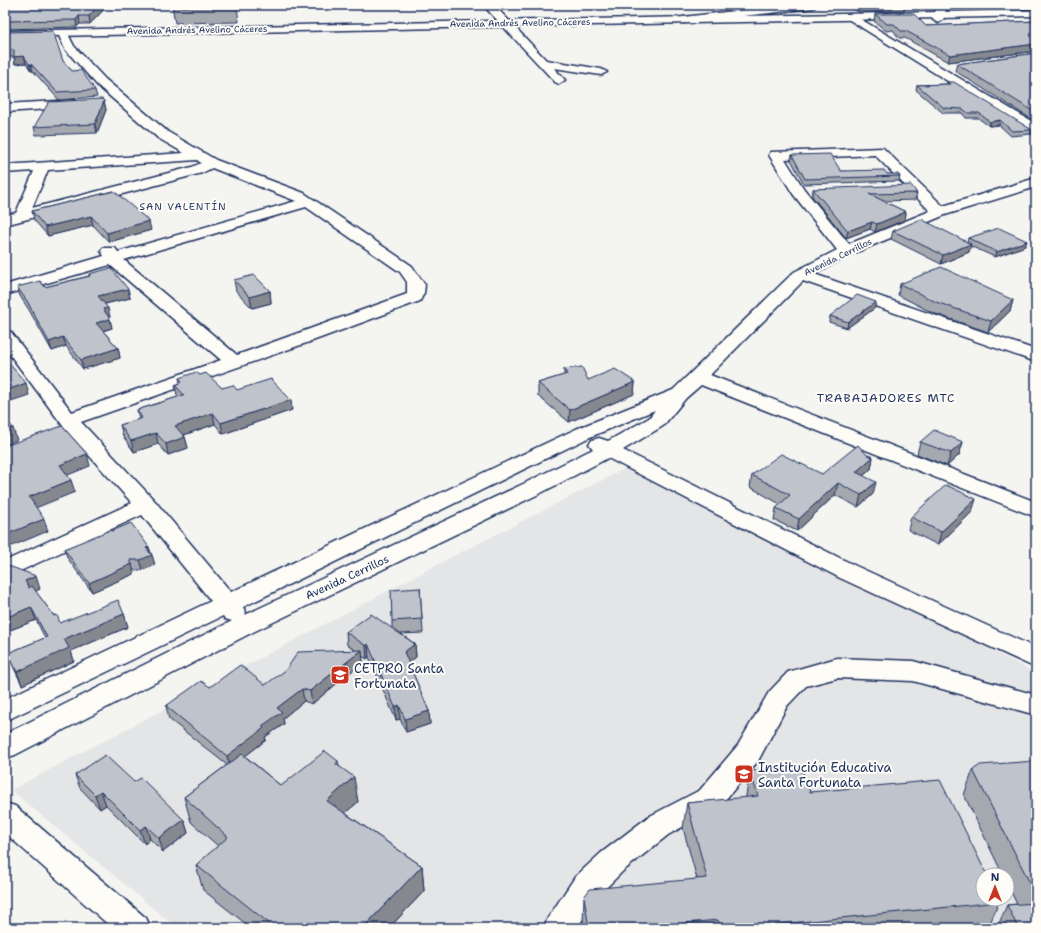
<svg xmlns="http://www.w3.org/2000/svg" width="1041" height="933" viewBox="0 0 1041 933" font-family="'Shantell Sans',sans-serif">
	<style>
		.built { fill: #e4e5e6; fill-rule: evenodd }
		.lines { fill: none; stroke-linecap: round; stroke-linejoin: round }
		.minor-casing { stroke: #1b2f5e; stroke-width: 3 }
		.highway-casing { stroke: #1b2f5e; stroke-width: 3 }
		.minor { fill: #fdfcf7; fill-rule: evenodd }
		.highway { fill: #fdfcf7; fill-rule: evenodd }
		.wall { fill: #a4a8af; stroke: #1b2f5e }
		.shaded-wall { fill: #86888f; stroke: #1b2f5e }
		.building { fill: #bfc3cc; stroke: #1b2f5e }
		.labels { text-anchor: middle; stroke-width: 4; stroke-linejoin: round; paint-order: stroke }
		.far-street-label { font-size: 9px; fill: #1b2f5e; stroke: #fdfcf7 }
		.far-neighbourhood-label { font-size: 10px; letter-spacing: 1px; fill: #1b2f5e; stroke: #fdfcf7 }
		.street-label { font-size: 11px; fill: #1b2f5e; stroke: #fdfcf7 }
		.neighbourhood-label { font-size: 12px; letter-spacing: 1px; fill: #1b2f5e; stroke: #fdfcf7 }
		.near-poi-label { font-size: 13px; fill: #1b2f5e; stroke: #fdfcf7; text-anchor: start }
	</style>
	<rect width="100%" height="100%" fill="#f4f4f1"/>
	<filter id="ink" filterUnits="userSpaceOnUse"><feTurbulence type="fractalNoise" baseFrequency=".025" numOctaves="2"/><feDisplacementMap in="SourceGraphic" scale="8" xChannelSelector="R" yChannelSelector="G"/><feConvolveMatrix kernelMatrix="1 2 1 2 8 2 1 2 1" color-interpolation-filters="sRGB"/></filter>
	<g filter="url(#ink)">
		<path class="built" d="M630,466l406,207v255h-859l-166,-138 437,-231zM983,875h24v24h-24z"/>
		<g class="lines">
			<defs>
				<g id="minor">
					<polygon points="483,5 494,5 546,60 601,69 607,72 601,75 554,68 565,80 559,84 555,82"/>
					<polygon points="787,5 818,5 813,8 683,23 678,20 683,17"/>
					<polygon points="937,5 947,5 943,20 938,23 933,20"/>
					<polygon points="852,14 1036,124 1036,134 1031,133 848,19 847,17"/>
					<path d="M64,33l4,1 6,12 31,33 63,53 48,28 88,33 108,73 13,19 -1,8 -4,8 -105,39 -234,82 73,78 77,92 345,-163 97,-39 121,-118 43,-22 -44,-56 -24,-39 2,-3 112,-4 60,58 93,-28v9l-91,28 -93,39 -38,20 222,76v12l-233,-81 -93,94 326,127v15l-335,-132 -15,13 -23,28 -40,24 233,116 180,82v20l-196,-90 -232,-120 -69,36 -286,138 -238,123 -10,3v-24l227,-113 -7,-2 -2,-3 -218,105v-22l206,-98 -69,-86 -137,63v-17l127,-58 -66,-73 -61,-82v-17l6,1 61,80 149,-52 -111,-95 -105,30v-10l99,-29 -3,-5 2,-3h12l3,4 178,-51 -84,-33 -10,5 -197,52v-10l11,-2 18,-42 -29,2v-8l179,-12 -26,-15 -61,-53 -32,-36 -6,-13zM875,155l55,56 -81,33 -45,-55 -19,-30zM197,160l4,3 -9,4 -160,41 16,-38zM306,207l94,65 7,10v12l-170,61 -113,-95zM655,410l-6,8 -41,23 -9,-3 -7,2 -3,4 4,5 -70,35 -278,131 1,-2 -3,-6 347,-170z"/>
					<polygon points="75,100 81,104 79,107 5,112 5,104"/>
					<polygon points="837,658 913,661 1036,695 1036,715 913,681 837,678 806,686 787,706 758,761 720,806 668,835 623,871 597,897 577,928 543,928 548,918 575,877 601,853 648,817 700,790 738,745 769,692 788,672"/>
					<polygon points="5,803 15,806 146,918 151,928 112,928 5,833"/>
				</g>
				<polygon id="highway" points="1036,10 1036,16 5,37 5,31"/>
			</defs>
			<use href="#minor" class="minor-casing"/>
			<use href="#highway" class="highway-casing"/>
			<use href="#minor" class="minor"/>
			<use href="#highway" class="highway"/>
		</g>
		<g class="wall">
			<polygon points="5,5 108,5 90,24 80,24 77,27 5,29"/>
			<polygon points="172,5 237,7 239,22 175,23"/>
			<polygon points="846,5 903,5 905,7 904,11 859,12"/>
			<polygon points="987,5 1036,5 1036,10"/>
			<polygon points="875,14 926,26 1036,21 1036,51 948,62 905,38 899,38 893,30 886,31 874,21"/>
			<polygon points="5,32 63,61 72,71 95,90 97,97 59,100 33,71 31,71 26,63 15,64 14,57 5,57"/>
			<polygon points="1036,53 1036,122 955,71 957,64"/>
			<polygon points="947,82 1032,130 1031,134 1011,136 999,125 989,126 978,118 966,118 962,113 943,113 916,90 917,85 947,84"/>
			<polygon points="104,101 106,110 97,133 36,135 34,127"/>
			<polygon points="792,155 841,171 887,174 900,176 899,181 804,184 791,160"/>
			<polygon points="813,189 917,193 915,200 883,201 906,212 905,220 875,232 870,229 846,238 812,196"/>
			<polygon points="114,191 151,230 109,242 93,225 48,236 34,220 32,211"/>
			<polygon points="893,231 967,242 968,238 1027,241 1025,246 995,257 970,246 969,252 941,264 891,239"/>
			<polygon points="89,274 128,289 130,298 105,304 110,317 109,317 112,328 103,331 118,348 120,358 83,369 66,346 52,351 29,310 20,296 17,287 45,287 89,276"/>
			<polygon points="234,280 270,291 271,303 252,308 236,291"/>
			<polygon points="900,284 1013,300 1010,311 988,332 933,313 898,295"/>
			<polygon points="875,308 847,328 829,322 830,316"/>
			<polygon points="564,369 588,380 635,382 634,394 569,422 538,396 538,383 564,375"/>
			<polygon points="200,375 222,388 237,390 292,410 223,434 215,424 184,435 185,437 188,448 168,455 158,444 134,452 123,436 120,425 139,419 137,410 178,397 177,395 175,385 180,383 179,378"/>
			<polygon points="920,442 963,442 959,455 947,466 917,454"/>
			<polygon points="867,455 873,457 871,469 863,476 873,494 858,507 835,495 797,531 774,520 776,508 780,504 750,487 752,475 822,474"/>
			<polygon points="972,512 938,545 908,530 911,517"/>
			<polygon points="112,531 149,547 155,565 143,570 133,570 134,574 92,592 68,559 64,549"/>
			<polygon points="5,565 40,589 35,591 60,623 124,614 128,627 71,651 74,661 22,685 13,666 8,653 45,638 36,620 5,632"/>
			<polygon points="420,588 423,633 401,634 415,644 416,657 408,662 429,711 430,724 406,732 400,719 396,720 369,657 367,659 362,656 363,662 312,704 304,701 283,718 284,724 265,737 266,740 245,756 281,786 338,761 339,766 358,802 345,813 422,866 424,891 389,928 251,928 203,890 196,865 218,846 191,822 184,797 227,765 169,719 166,706 210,687 265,685 355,650 347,645 346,632 392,628 392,621"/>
			<polygon points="1036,761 1036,928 997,928 1007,905 1017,904 1007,884 1007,875 1003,875 964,795 973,770"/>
			<polygon points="750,771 810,792 999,902 989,926 971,928 584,928 583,922 584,897 697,879 683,828 687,803 746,798 746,796"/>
			<polygon points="75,775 134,782 184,820 188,833 163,852 150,839 145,844 106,805 100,809 80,788"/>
		</g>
		<g class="shaded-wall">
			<polygon points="99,5 108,5 90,24 89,16"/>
			<polygon points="79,16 80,24 77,27 76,20"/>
			<polygon points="1036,44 1036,51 948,62 950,55"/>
			<polygon points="24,56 26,63 15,64 14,57"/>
			<polygon points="29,64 31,64 33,71 31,71"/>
			<polygon points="104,101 106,110 97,133 95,124"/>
			<polygon points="1000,120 999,125 989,126 990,122"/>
			<polygon points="906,212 905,220 875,232 877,224"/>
			<polygon points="91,216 93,225 48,236 45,227"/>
			<polygon points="149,221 151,230 109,242 107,233"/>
			<polygon points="872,222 870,229 846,238 848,231"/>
			<polygon points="1027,241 1025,246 995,257 997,252"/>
			<polygon points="971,244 969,252 941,264 943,255"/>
			<polygon points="128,289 130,298 100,305 98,296"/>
			<polygon points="270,291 271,303 252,308 250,297"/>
			<polygon points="1013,300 1010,311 988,332 991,321"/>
			<polygon points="876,302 875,308 847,328 848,322"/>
			<polygon points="108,308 110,317 105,319 103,309"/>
			<polygon points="110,319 112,328 98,332 96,323"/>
			<polygon points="63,337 66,346 52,351 49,342"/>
			<polygon points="118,348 120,358 83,369 81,360"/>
			<polygon points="635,382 634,394 569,422 570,410"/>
			<polygon points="26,383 29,395 5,403 5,391"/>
			<polygon points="291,400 292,410 223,434 221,423"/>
			<polygon points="213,413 215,424 178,437 175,426"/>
			<polygon points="13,428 17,440 5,445 5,431"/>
			<polygon points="156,433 158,444 134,452 131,441"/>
			<polygon points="185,437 188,448 168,455 166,444"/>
			<polygon points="963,442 959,455 947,466 951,453"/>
			<polygon points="87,454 90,466 63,477 60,465"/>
			<polygon points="873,457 871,469 853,484 856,472"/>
			<polygon points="71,480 75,492 33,509 29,497"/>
			<polygon points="876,482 873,494 858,507 861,495"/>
			<polygon points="838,483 835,495 797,531 799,519"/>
			<polygon points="976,499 972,512 938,545 941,532"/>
			<polygon points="44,519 48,531 5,549 5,535"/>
			<polygon points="149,547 151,556 152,555 155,565 143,570 140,560 146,548"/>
			<polygon points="132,564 134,574 92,592 89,583"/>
			<polygon points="36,576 40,589 29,594 25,581"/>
			<polygon points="31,607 36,620 5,632 5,618"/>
			<polygon points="124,614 128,627 71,651 74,661 22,685 17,672 64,639"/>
			<polygon points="368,644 369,657 367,659 366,646"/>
			<polygon points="415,644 416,657 405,665 404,652"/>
			<polygon points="362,650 363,662 312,704 310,691"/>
			<polygon points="302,689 304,701 283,718 284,724 265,737 266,740 230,768 227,756 262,726 277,708"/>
			<polygon points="399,705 400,719 396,720 395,707"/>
			<polygon points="429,711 430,724 406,732 405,719"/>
			<polygon points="354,777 358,802 331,825 327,801"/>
			<polygon points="101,791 106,805 100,809 95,795"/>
			<polygon points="184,820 188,833 163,852 159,838"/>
			<polygon points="146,826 150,839 145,844 140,830"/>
			<polygon points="422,866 424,891 389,928 363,928"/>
		</g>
		<g class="building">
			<polygon points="5,5 99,5 89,16 79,16 76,20 5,21"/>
			<polygon points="172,5 236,5 237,7 172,7"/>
			<polygon points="854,5 903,5 905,7 859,8"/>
			<polygon points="875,14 914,14 926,26 1036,21 1036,44 950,55 906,31 901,31 894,24 887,24"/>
			<polygon points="53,31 63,61 72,71 81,70 95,90 57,92 31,64 29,64 24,56 14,57 14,50 5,50 5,44 7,41 5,40 5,32"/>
			<polygon points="1036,53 1036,113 957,64"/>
			<polygon points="947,82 954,82 1032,130 1012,131 1000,120 990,122 979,113 968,113 963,109 944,108 917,85 950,84"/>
			<polygon points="102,99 104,101 95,124 34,127 49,102"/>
			<polygon points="830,154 841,171 884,170 887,174 898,174 900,176 805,179 792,155"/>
			<polygon points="911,185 917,193 869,194 906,212 877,224 872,222 848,231 813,189"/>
			<polygon points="114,191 149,221 107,233 91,216 45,227 32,211"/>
			<polygon points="921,219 971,244 943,255 893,231"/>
			<polygon points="999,228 1027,241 997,252 968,238"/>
			<polygon points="941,267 1013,300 991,321 936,302 900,284"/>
			<polygon points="111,268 128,289 98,296 108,308 103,309 110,319 96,323 118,348 81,360 63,337 49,342 27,301 17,287 40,281 45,287 90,276 89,274"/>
			<polygon points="254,275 270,291 250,297 234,280"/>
			<polygon points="857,295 876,302 848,322 830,316"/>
			<polygon points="5,360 6,360 26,383 5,391"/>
			<polygon points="582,367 588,380 615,369 635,382 570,410 538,383 567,374 564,369"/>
			<polygon points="196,372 200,375 206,373 222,388 233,385 237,390 271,379 291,400 221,423 213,413 175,426 185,437 166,444 156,433 131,441 120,425 142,418 137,410 184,395 175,385 182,382 179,378"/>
			<polygon points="5,418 13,428 5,431"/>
			<polygon points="62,426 87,454 60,465 71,480 29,497 44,519 5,535 5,446"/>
			<polygon points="934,430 963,442 951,453 920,442"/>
			<polygon points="858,445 867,455 873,457 856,472 876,482 861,495 838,483 799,519 776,508 790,495 752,475 781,454 822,474"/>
			<polygon points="946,485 976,499 941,532 911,517"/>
			<polygon points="131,523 149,547 146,548 152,555 140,560 130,560 132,564 89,583 64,549 110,530 112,531"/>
			<polygon points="5,565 6,565 36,576 25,581 29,588 32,586 54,616 57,615 60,623 118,600 124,614 64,639 69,648 17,672 8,653 47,637 31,607 5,618"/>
			<polygon points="420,588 422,619 392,621 391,590"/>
			<polygon points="371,614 415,644 404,652 429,711 405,719 399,705 395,707 368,644 366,646 346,632"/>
			<polygon points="362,650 310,691 302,689 277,708 282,712 262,726 264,728 227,756 166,706 201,681 210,687 240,665 265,685 286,670 298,652"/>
			<polygon points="325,751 338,761 336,764 354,777 327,801 422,866 363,928 275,928 196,865 228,837 184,797 242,754 281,786"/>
			<polygon points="105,755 134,782 141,778 184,820 159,838 146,826 140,830 101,791 95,795 75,775"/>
			<polygon points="1036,761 1036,895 973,770 980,765"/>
			<polygon points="801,767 810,792 940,780 987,875 983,875 983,899 998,899 999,902 741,928 721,928 718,920 633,928 589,928 584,897 590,889 707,878 687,803 758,796 750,771"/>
			<polygon points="1036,903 1036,928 1018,928 1007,905"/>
		</g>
	</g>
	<defs>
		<symbol id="university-square" viewBox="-11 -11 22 22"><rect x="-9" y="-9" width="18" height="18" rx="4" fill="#c8321e" stroke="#fdfcf7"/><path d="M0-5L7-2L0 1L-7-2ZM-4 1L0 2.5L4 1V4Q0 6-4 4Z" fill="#fff"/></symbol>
		<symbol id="school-square" viewBox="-11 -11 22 22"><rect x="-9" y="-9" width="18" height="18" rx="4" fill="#c8321e" stroke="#fdfcf7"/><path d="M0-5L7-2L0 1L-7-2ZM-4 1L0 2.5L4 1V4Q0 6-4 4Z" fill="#fff"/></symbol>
	</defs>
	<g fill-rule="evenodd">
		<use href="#university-square" x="329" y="664" width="22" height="22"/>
		<use href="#school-square" x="733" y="763" width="22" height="22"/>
	</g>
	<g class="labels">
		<g class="far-street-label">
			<text transform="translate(520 23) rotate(-1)" y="3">Avenida Andrés Avelino Cáceres</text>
			<text transform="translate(197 30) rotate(-1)" y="3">Avenida Andrés Avelino Cáceres</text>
			<text transform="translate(838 257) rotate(-26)" y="3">Avenida Cerrillos</text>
		</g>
		<g class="far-neighbourhood-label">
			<text x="183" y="210">SAN VALENTÍN</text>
		</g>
		<g class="street-label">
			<text transform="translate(347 577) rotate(-25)" y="4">Avenida Cerrillos</text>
		</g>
		<g class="neighbourhood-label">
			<text x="886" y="402">TRABAJADORES MTC</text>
		</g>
		<g class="near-poi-label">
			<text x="354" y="673">CETPRO Santa<tspan x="354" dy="15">Fortunata</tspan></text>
			<text x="758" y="772">Institución Educativa<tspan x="758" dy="15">Santa Fortunata</tspan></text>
		</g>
	</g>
	<rect width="1041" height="933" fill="none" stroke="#fdfcf7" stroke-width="20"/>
	<rect x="10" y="10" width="1021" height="913" fill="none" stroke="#1b2f5e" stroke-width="1.5" filter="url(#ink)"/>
	<g transform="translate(995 887)"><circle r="19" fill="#fdfcf7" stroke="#a3aaba"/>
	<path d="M0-3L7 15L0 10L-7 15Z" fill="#c8321e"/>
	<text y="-6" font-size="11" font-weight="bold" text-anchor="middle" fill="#1b2f5e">N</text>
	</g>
</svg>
